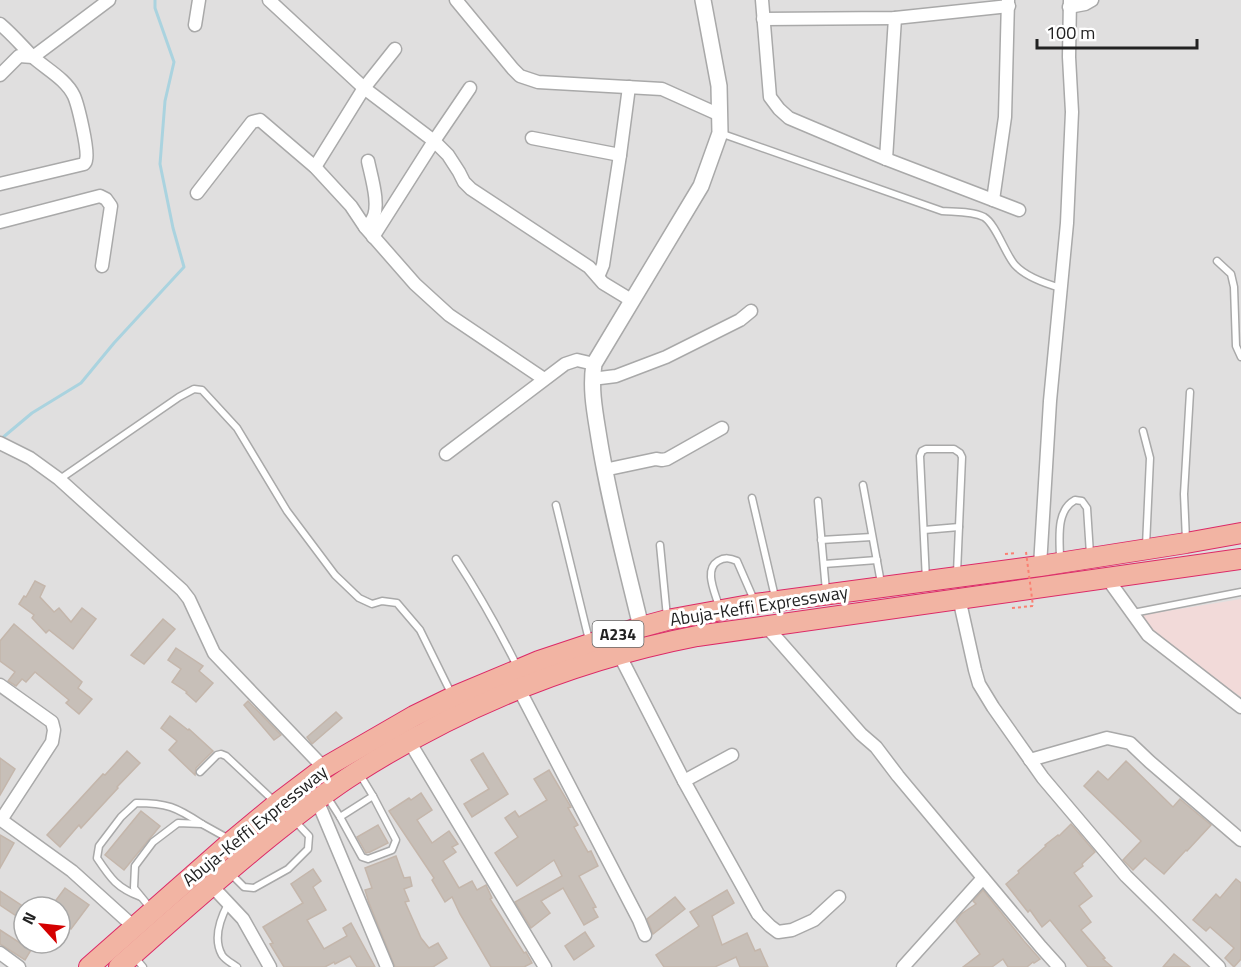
<svg xmlns="http://www.w3.org/2000/svg" width="1241" height="967" viewBox="0 0 1241 967" font-family="'Titillium Web',sans-serif">
	<style>
		.residential { fill: #e0dfdf; fill-rule: evenodd }
		.commercial { fill: #f2dad9 }
		.lines { fill: none; stroke-linecap: round; stroke-linejoin: round }
		.stream { stroke: #aad3df; stroke-width: 3 }
		.building { fill: #c7bfb8; stroke: #c4b6ab; stroke-width: 1.5 }
		.service-casing { stroke: #a9a9a9; stroke-width: 9 }
		.minor-casing { stroke: #a9a9a9; stroke-width: 15 }
		.tertiary-casing { stroke: #a9a9a9; stroke-width: 18 }
		.trunk-casing { stroke: #dc2a67; stroke-width: 22 }
		.path { stroke: #fa8072; stroke-width: 2; stroke-dasharray: 3 3; stroke-linecap: butt }
		.service { stroke: #fff; stroke-width: 6 }
		.minor { stroke: #fff; stroke-width: 12 }
		.tertiary { stroke: #fff; stroke-width: 15 }
		.trunk { stroke: #f2b4a3; stroke-width: 20 }
		.path-bridge { stroke: #fa8072; stroke-width: 2; stroke-dasharray: 3 3; stroke-linecap: butt }
		.labels { text-anchor: middle; stroke-width: 6; stroke-linejoin: round; paint-order: stroke }
		.shield { fill: #fff; stroke: #646464; stroke-width: 1.5 }
		.shield-label { font-size: 16px; font-weight: bold; fill: #222 }
		.street-label { font-size: 18px; fill: #222; stroke: #fff }
	</style>
	<rect width="100%" height="100%" fill="#f2efe9"/>
	<path class="residential" d="M0,0h1241v967h-1241zM24,907h36v36h-36z"/>
	<polygon class="commercial" points="1241,599 1241,697 1170,647 1136,616"/>
	<g class="lines">
		<polyline class="stream" points="1,439 32,413 81,383 114,343 184,267 173,228 160,164 165,101 174,62 155,8 155,0"/>
	</g>
	<g class="building">
		<polygon points="35,581 45,586 40,597 54,612 59,608 71,622 82,608 96,619 73,649 49,630 46,633 32,618 34,615 19,604 24,596 26,597"/>
		<polygon points="163,619 175,629 144,664 131,655"/>
		<polygon points="14,624 82,682 78,688 92,699 79,714 66,703 69,700 35,672 26,682 22,679 16,686 8,681 15,672 0,661 0,641"/>
		<polygon points="176,648 203,666 199,671 213,683 196,702 186,693 187,692 172,682 181,669 168,660"/>
		<polygon points="248,701 281,735 274,740 244,705"/>
		<polygon points="336,712 342,718 312,744 307,737"/>
		<polygon points="170,716 188,730 189,729 213,751 196,768 195,775 169,750 177,741 161,728"/>
		<polygon points="127,751 140,763 117,787 118,788 81,828 79,825 60,847 47,835 103,774 105,775"/>
		<polygon points="483,753 508,794 472,817 464,804 489,789 471,760"/>
		<polygon points="0,758 15,769 0,795"/>
		<polygon points="1126,761 1173,807 1180,799 1211,825 1187,851 1186,850 1164,874 1145,858 1133,870 1123,860 1141,841 1084,786 1098,771 1108,780"/>
		<polygon points="549,770 571,807 568,808 578,825 574,827 588,852 591,851 598,866 579,876 596,907 593,908 598,917 584,925 563,888 541,901 550,913 531,928 515,902 562,876 554,860 517,886 495,853 518,837 505,818 515,811 519,817 547,800 534,779"/>
		<polygon points="421,793 432,810 417,820 432,843 449,831 458,844 452,847 456,852 443,861 459,888 472,881 477,890 486,885 492,898 490,899 524,953 526,952 532,963 524,967 491,967 460,914 452,897 445,902 432,880 434,878 389,811 409,798 411,800"/>
		<polygon points="141,811 160,826 124,870 105,855"/>
		<polygon points="1071,824 1095,852 1082,864 1083,866 1074,873 1092,896 1079,906 1091,922 1081,930 1105,958 1103,959 1112,967 1088,967 1050,920 1042,927 1030,910 1028,912 1006,884 1019,873 1018,871 1046,846 1045,845 1058,835 1059,836"/>
		<polygon points="378,825 388,843 370,852 366,853 357,837"/>
		<polygon points="0,835 14,843 0,868"/>
		<polygon points="396,856 404,878 410,877 412,886 404,889 409,901 405,902 421,938 429,948 438,943 447,958 433,967 395,967 369,903 365,890 372,888 365,868"/>
		<polygon points="313,869 321,881 313,887 326,910 307,920 324,949 347,936 343,928 351,923 375,967 357,967 350,956 335,964 334,962 325,967 284,967 270,944 273,943 263,927 303,903 291,884"/>
		<polygon points="1236,879 1241,883 1241,959 1234,967 1225,958 1234,948 1210,927 1206,931 1193,920 1216,894 1220,898"/>
		<polygon points="65,888 89,905 71,929 60,921 60,907 51,907"/>
		<polygon points="727,890 734,903 712,916 722,945 747,933 755,951 760,949 768,967 740,967 736,957 715,967 664,967 656,955 699,926 690,912"/>
		<polygon points="983,890 1024,941 1040,959 1034,963 1033,962 1027,967 1008,967 1003,959 992,967 963,967 980,954 956,921 961,914 976,904 973,901"/>
		<polygon points="0,891 24,907 24,921 0,905"/>
		<polygon points="675,897 685,909 653,934 647,919"/>
		<polygon points="0,930 31,950 25,960 0,944"/>
		<polygon points="585,932 594,946 574,960 565,946"/>
		<polygon points="1174,954 1190,967 1163,967"/>
	</g>
	<g class="lines">
		<defs>
			<g id="service">
				<path d="M720,133l222,78c13,1 30,0 42,6 12,7 21,37 31,48 10,11 32,19 46,23"/>
				<polyline points="1217,261 1231,274 1234,287 1236,346 1241,357"/>
				<polyline points="1143,431 1150,458 1146,546"/>
				<polyline points="60,479 179,397 194,389 202,390 237,428 287,511 335,575 359,598 372,604 382,601 397,603 420,630 451,693"/>
				<polyline points="863,485 881,583"/>
				<polyline points="752,498 775,597"/>
				<polyline points="818,501 826,591"/>
				<polyline points="556,505 589,640"/>
				<polyline points="924,530 959,527"/>
				<polyline points="821,540 872,537"/>
				<polyline points="1186,540 1184,494 1190,392"/>
				<polyline points="660,545 667,617"/>
				<path d="M456,559c23,35 42,69 61,107"/>
				<path d="M1060,560c0,-20 -5,-49 15,-60l7,1 5,7 3,46"/>
				<polyline points="824,564 877,560"/>
				<polyline points="926,580 920,456 922,451 926,449 954,449 960,453 962,457 957,573"/>
				<path d="M719,607c-3,-13 -16,-37 -1,-46 7,-4 12,-3 19,0l17,39"/>
				<polyline points="1133,613 1241,592"/>
				<polyline points="200,772 217,755 221,754 226,756 274,801"/>
				<polyline points="326,795 340,817 373,796 359,773"/>
				<polyline points="340,817 362,857 368,859 392,850 396,840 373,796"/>
				<polyline points="230,873 244,887 254,888 288,869 308,849 309,836 295,821"/>
				<path d="M141,897c-24,-9 -30,-18 -44,-39l2,-12 22,-29 15,-14c31,0 40,4 66,21"/>
				<path d="M228,904c-8,15 -15,35 -6,51 3,5 11,9 15,12"/>
				<polyline points="152,910 134,888 135,866 153,842 178,823 202,824 229,839"/>
				<polyline points="134,956 143,967"/>
			</g>
			<g id="minor">
				<polyline points="269,0 364,88 434,141 448,155 459,172 464,182 471,189 589,267 603,283 631,300"/>
				<polyline points="456,0 513,69 520,76 538,82 662,89 720,115"/>
				<polyline points="762,0 770,97 779,109 789,118 886,159 1019,210"/>
				<polyline points="1069,7 1085,4 1092,0"/>
				<polyline points="763,19 895,18 1009,6"/>
				<path d="M0,24c13,11 22,22 33,33 13,12 33,22 41,39 4,9 15,55 12,64 0,2 -1,3 -2,4l-84,20"/>
				<polyline points="195,25 199,0"/>
				<polyline points="0,75 19,56 33,57 109,0"/>
				<polyline points="532,138 620,155"/>
				<polyline points="886,159 895,18"/>
				<polyline points="315,167 364,88 395,49"/>
				<polyline points="197,193 252,122 260,120 315,167 351,206 365,227 415,284 449,315 544,379"/>
				<polyline points="993,200 1005,117 1008,0"/>
				<polyline points="0,222 100,196 106,199 111,206 102,266"/>
				<path d="M365,227c2,-2 5,-4 7,-7 9,-13 -1,-44 -4,-59"/>
				<polyline points="373,237 434,141 470,88"/>
				<polyline points="598,277 603,265 620,155 629,87"/>
				<polyline points="592,379 616,376 666,357 740,320 751,311"/>
				<polyline points="0,443 30,458 59,479 182,590 189,599 214,653 324,768"/>
				<polyline points="446,454 565,364 577,360 594,364"/>
				<polyline points="604,470 656,459 662,460 667,459 722,428"/>
				<polyline points="1040,566 1050,401 1067,223 1072,112 1069,57 1070,0"/>
				<polyline points="1107,578 1148,635 1241,707"/>
				<polyline points="959,598 975,670 979,684 993,707 1043,778 1126,876 1219,967"/>
				<polyline points="766,626 861,734 876,747 898,776 1041,947 1059,967"/>
				<polyline points="619,654 684,781 758,914 770,926 778,932 792,930 814,920 839,897"/>
				<polyline points="0,685 52,722 54,730 52,742 1,820"/>
				<polyline points="519,689 639,920 645,935"/>
				<polyline points="409,741 545,967"/>
				<polyline points="1030,760 1107,738 1130,743 1150,762 1241,840"/>
				<polyline points="684,781 732,755"/>
				<polyline points="317,800 387,967"/>
				<polyline points="0,819 72,871 134,927"/>
				<polyline points="211,885 243,919 270,967"/>
				<polyline points="0,953 19,967"/>
				<polyline points="903,967 983,878"/>
			</g>
			<path id="tertiary" d="M641,627c-15,-63 -32,-126 -42,-189 -4,-25 -9,-49 -5,-74l107,-178 19,-53 -1,-47 -16,-86"/>
			<g id="trunk">
				<polyline points="89,967 232,841 279,802 324,768 414,716 453,697 539,661 641,627 667,620 755,604 1040,566 1186,543 1241,533"/>
				<path d="M119,967c52,-46 104,-93 158,-136 25,-20 50,-40 77,-57 105,-67 220,-114 343,-138l544,-77"/>
			</g>
		</defs>
		<use href="#service" class="service-casing"/>
		<use href="#minor" class="minor-casing"/>
		<use href="#tertiary" class="tertiary-casing"/>
		<use href="#trunk" class="trunk-casing"/>
		<g class="path">
			<polyline points="1005,554 1017,553"/>
			<polyline points="1012,608 1033,606"/>
		</g>
		<use href="#service" class="service"/>
		<use href="#minor" class="minor"/>
		<use href="#tertiary" class="tertiary"/>
		<use href="#trunk" class="trunk"/>
		<polyline class="path-bridge" points="1026,552 1033,606"/>
	</g>
	<g class="labels">
		<rect class="shield" x="592.5" y="621" width="51" height="26" rx="4.5"/>
		<g class="shield-label">
			<text x="618" y="640">A234</text>
		</g>
		<g class="street-label">
			<text transform="translate(759 606) rotate(-9)" y="6">Abuja-Keffi Expressway</text>
			<text transform="translate(255 826) rotate(-39)" y="6">Abuja-Keffi Expressway</text>
		</g>
	</g>
	<g transform="translate(42 925) rotate(297)"><circle r="28" fill="#ffffff" stroke="#a7a7a7" stroke-width="1.5"/>
	<path d="M0-4.5L10 22L0 15L-10 22Z" fill="#d40000"/>
	<text y="-9" font-size="16" font-weight="bold" text-anchor="middle" fill="#222222">N</text>
	</g>
	<path d="M1037 39v9h160v-9" fill="none" stroke="#222222" stroke-width="3"/>
	<text x="1046" y="39" font-size="18" fill="#222222" stroke="#ffffff" stroke-width="4.5" paint-order="stroke">100 m</text>
</svg>
